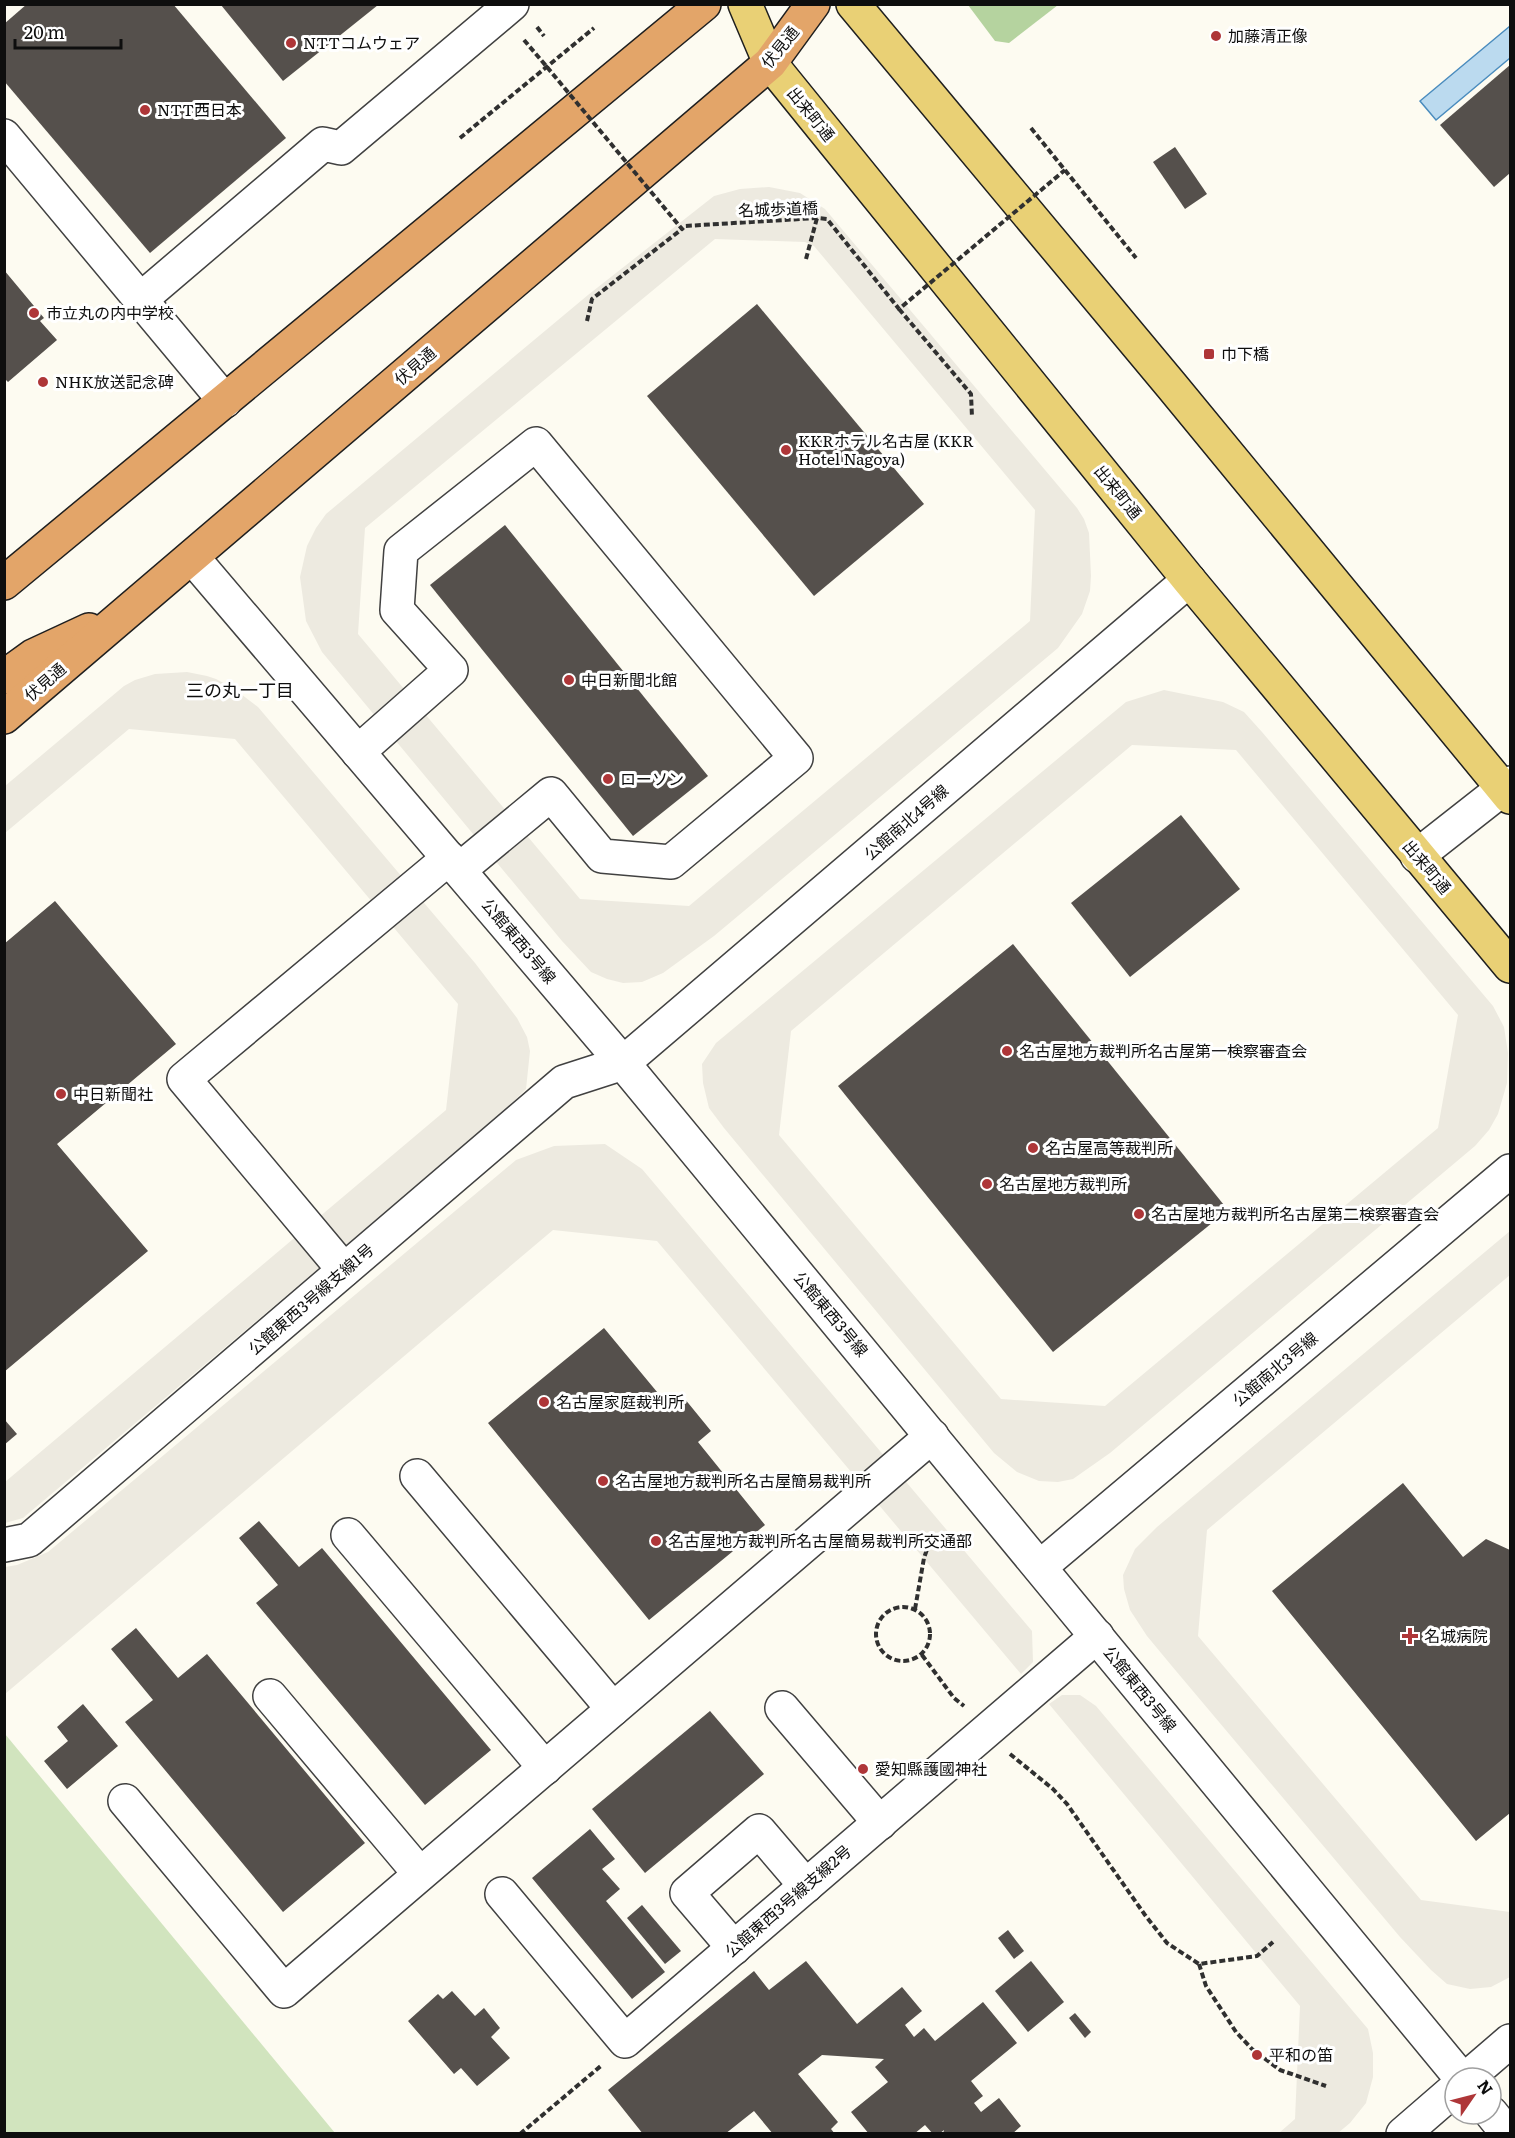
<svg xmlns="http://www.w3.org/2000/svg" width="1515" height="2138" viewBox="0 0 1515 2138" font-family="Literata,'Noto Sans JP',serif">
	<style>
		.green { fill: #d1e4be }
		.forest { fill: #b5d39f }
		.plaza { fill: #edeae0; fill-rule: evenodd }
		.water { fill: #bbdaef; stroke: #4a8cbe; stroke-width: 1.5 }
		.building { fill: #55504c }
		.lines { fill: none; stroke-linecap: round; stroke-linejoin: round }
		.minor-casing { stroke: #414141; stroke-width: 36 }
		.major-casing { stroke: #1f1f1f; stroke-width: 36 }
		.highway-casing { stroke: #1f1f1f; stroke-width: 36 }
		.path { stroke: #303030; stroke-width: 4; stroke-dasharray: 6 3; stroke-linecap: butt }
		.minor { stroke: #fff; stroke-width: 33 }
		.major { stroke: #e9d075; stroke-width: 33 }
		.highway { stroke: #e3a569; stroke-width: 33 }
		.path-bridge { stroke: #303030; stroke-width: 4; stroke-dasharray: 6 3; stroke-linecap: butt }
		.poi-dot { fill: #ae3638; stroke: #fff; stroke-width: 2 }
		.labels { text-anchor: middle; stroke-width: 6; stroke-linejoin: round; paint-order: stroke }
		.poi-label { font-size: 16px; fill: #0e0e0e; stroke: #fff; text-anchor: start }
		.street-label { font-size: 16px; fill: #0e0e0e; stroke: #fff }
		.neighbourhood-label { font-size: 18px; fill: #0e0e0e; stroke: #fff }
	</style>
	<rect width="100%" height="100%" fill="#fdfbf1"/>
	<polygon class="green" points="5,1734 335,2133 5,2133"/>
	<polygon class="forest" points="968,5 1058,5 1009,43 995,41"/>
	<g class="plaza">
		<path d="M769,187l31,6 25,16 252,299 7,11 5,14 2,43 -1,15 -8,23 -24,34 -344,288 -51,37 -21,9 -19,1 -16,-4 -16,-7 -29,-31 -240,-289 -16,-31 -6,-44 7,-31 9,-18 10,-14 262,-219 126,-99 26,-7zM715,239l90,3 9,4 221,264 -5,111 -341,285 -109,-7 -222,-265 7,-106z"/>
		<polygon points="187,672 207,676 216,679 233,688 258,707 475,963 517,1018 527,1037 530,1051 526,1089 499,1116 23,1518 5,1523 5,1482 446,1110 458,1004 235,739 129,729 5,833 5,786 124,686 135,680 155,674"/>
		<path d="M1164,690l59,12 21,10 18,20 231,274 11,21 4,26 -1,30 -9,31 -9,16 -14,16 -365,307 -37,26 -15,3 -19,-1 -22,-9 -23,-19 -270,-325 -15,-20 -6,-25 -1,-19 14,-21 410,-341zM1132,745l104,5 222,265 -20,113 -333,278 -104,-7 -222,-264 12,-104z"/>
		<polygon points="605,1144 642,1169 1032,1631 1033,1662 1021,1674 657,1241 553,1230 5,1694 5,1567 17,1565 48,1552 516,1160 554,1146"/>
		<polygon points="1510,1231 1510,1275 1207,1530 1198,1636 1421,1900 1510,1912 1510,1977 1491,1987 1470,1989 1447,1984 1431,1970 1400,1937 1171,1665 1147,1636 1130,1610 1124,1589 1123,1575 1135,1549 1157,1527"/>
		<polygon points="1062,1695 1080,1695 1096,1706 1368,2029 1373,2053 1373,2077 1366,2103 1350,2123 1338,2133 1279,2133 1295,2119 1300,2006 1049,1704"/>
	</g>
	<polygon class="water" points="1510,26 1510,58 1436,120 1420,101"/>
	<g class="building">
		<polygon points="27,4 173,4 286,138 150,253 4,81 4,24"/>
		<polygon points="221,5 378,5 283,81"/>
		<polygon points="1510,65 1510,173 1494,187 1440,125"/>
		<polygon points="1175,147 1207,194 1185,209 1153,162"/>
		<polygon points="4,270 44,318 40,321 57,340 8,382 4,378"/>
		<polygon points="757,304 924,504 814,596 647,396"/>
		<polygon points="505,525 708,776 633,836 430,585"/>
		<polygon points="1181,815 1240,889 1130,977 1071,903"/>
		<polygon points="55,901 176,1044 57,1144 148,1251 4,1372 4,944"/>
		<polygon points="1013,944 1228,1210 1053,1352 838,1086"/>
		<polygon points="604,1328 667,1404 680,1393 711,1431 698,1442 765,1525 649,1620 488,1423"/>
		<polygon points="4,1419 17,1434 4,1445"/>
		<polygon points="1403,1483 1463,1557 1486,1539 1510,1550 1510,1813 1476,1841 1272,1591"/>
		<polygon points="259,1521 299,1567 322,1548 491,1750 425,1805 256,1603 278,1585 239,1538"/>
		<polygon points="136,1628 178,1678 207,1654 365,1843 283,1912 125,1722 153,1700 111,1649"/>
		<polygon points="83,1704 118,1746 67,1789 44,1761 68,1741 57,1727"/>
		<polygon points="710,1711 764,1774 645,1873 592,1809"/>
		<polygon points="590,1829 615,1859 602,1869 620,1889 606,1901 665,1972 632,1999 532,1878"/>
		<polygon points="642,1905 681,1951 665,1964 627,1918"/>
		<polygon points="1008,1930 1024,1951 1014,1959 998,1938"/>
		<polygon points="806,1961 857,2024 902,1987 922,2011 905,2025 914,2037 924,2028 935,2041 983,2002 1017,2043 971,2081 983,2096 974,2103 981,2112 999,2098 1021,2126 1012,2134 943,2134 944,2130 939,2134 933,2134 925,2125 914,2134 869,2134 851,2112 888,2082 875,2067 884,2059 822,2055 798,2074 838,2122 831,2129 835,2134 773,2134 754,2111 725,2134 643,2134 608,2090 754,1971 769,1990"/>
		<polygon points="1031,1961 1064,2002 1028,2032 995,1991"/>
		<polygon points="452,1991 475,2016 484,2008 500,2028 491,2037 510,2058 477,2086 461,2068 454,2074 408,2021 438,1994 443,1999"/>
		<polygon points="1075,2013 1091,2032 1085,2038 1069,2018"/>
	</g>
	<g class="lines">
		<defs>
			<g id="minor">
				<polyline points="4,136 225,401"/>
				<polyline points="140,300 323,144 341,148 512,4"/>
				<polyline points="192,557 623,1063 1461,2078"/>
				<polyline points="358,752 451,670 397,610 401,551 536,444 796,758 671,862 602,856 551,794 459,870"/>
				<polyline points="1417,856 1510,783"/>
				<polyline points="344,1270 184,1079 449,858"/>
				<polyline points="417,1476 613,1709"/>
				<polyline points="348,1535 545,1768"/>
				<polyline points="4,1545 29,1540 564,1082 623,1063 1189,580"/>
				<polyline points="1040,1567 1510,1171"/>
				<polyline points="270,1696 420,1874"/>
				<polyline points="782,1708 880,1823"/>
				<polyline points="125,1801 284,1991 932,1436"/>
				<polyline points="502,1894 625,2041 1097,1636"/>
				<polyline points="734,1948 687,1893 759,1831 806,1886"/>
				<polyline points="1467,2078 1510,2041"/>
				<polyline points="1491,2113 1508,2134"/>
				<polyline points="1403,2134 1455,2089"/>
			</g>
			<g id="major">
				<polyline points="745,4 770,63 1189,580 1510,966"/>
				<polyline points="853,4 1171,385 1510,797"/>
			</g>
			<g id="highway">
				<polyline points="4,583 704,4"/>
				<polyline points="4,677 33,656 89,630"/>
				<polyline points="4,717 770,63 813,4"/>
			</g>
		</defs>
		<use href="#minor" class="minor-casing"/>
		<use href="#major" class="major-casing"/>
		<use href="#highway" class="highway-casing"/>
		<g class="path">
			<polyline points="537,27 544,36"/>
			<polyline points="524,40 547,67"/>
			<polyline points="1031,128 1136,258"/>
			<polyline points="460,138 594,28"/>
			<polyline points="806,259 817,218"/>
			<polyline points="899,309 971,394 972,417"/>
			<polyline points="587,321 592,299 682,229"/>
			<circle cx="903" cy="1634" r="27"/>
			<polyline points="915,1609 924,1558 931,1538"/>
			<polyline points="922,1655 954,1698 964,1706"/>
			<polyline points="1010,1754 1053,1789 1067,1804 1145,1915 1167,1943 1199,1964 1257,1956 1273,1942"/>
			<polyline points="1199,1964 1206,1986 1236,2032 1252,2049 1280,2070 1326,2086"/>
			<polyline points="520,2134 602,2065"/>
		</g>
		<use href="#minor" class="minor"/>
		<use href="#major" class="major"/>
		<use href="#highway" class="highway"/>
		<polyline class="path-bridge" points="547,67 682,229 685,226 817,218 827,219 899,309 1065,170"/>
	</g>
	<g class="poi-dot">
		<circle cx="1216" cy="36" r="6"/>
		<circle cx="291" cy="43" r="6"/>
		<circle cx="145" cy="110" r="6"/>
		<circle cx="34" cy="313" r="6"/>
		<rect x="1203" y="348" width="12" height="12" rx="3"/>
		<circle cx="43" cy="382" r="6"/>
		<circle cx="786" cy="450" r="6"/>
		<circle cx="569" cy="680" r="6"/>
		<circle cx="608" cy="779" r="6"/>
		<circle cx="1007" cy="1051" r="6"/>
		<circle cx="61" cy="1094" r="6"/>
		<circle cx="1033" cy="1148" r="6"/>
		<circle cx="987" cy="1184" r="6"/>
		<circle cx="1139" cy="1214" r="6"/>
		<circle cx="544" cy="1402" r="6"/>
		<circle cx="603" cy="1481" r="6"/>
		<circle cx="656" cy="1541" r="6"/>
		<path d="M1407 1627h6v6h6v6h-6v6h-6v-6h-6v-6h6z"/>
		<circle cx="863" cy="1769" r="6"/>
		<circle cx="1257" cy="2055" r="6"/>
	</g>
	<g class="labels">
		<g class="poi-label">
			<text x="1228" y="42">加藤清正像</text>
			<text x="303" y="49">NTTコムウェア</text>
			<text x="157" y="116">NTT西日本</text>
			<text x="46" y="319">市立丸の内中学校</text>
			<text x="1221" y="360">巾下橋</text>
			<text x="55" y="388">NHK放送記念碑</text>
			<text x="798" y="447">KKRホテル名古屋 (KKR<tspan x="798" dy="18">Hotel Nagoya)</tspan></text>
			<text x="581" y="686">中日新聞北館</text>
			<text x="620" y="785">ローソン</text>
			<text x="1019" y="1057">名古屋地方裁判所名古屋第一検察審査会</text>
			<text x="73" y="1100">中日新聞社</text>
			<text x="1045" y="1154">名古屋高等裁判所</text>
			<text x="999" y="1190">名古屋地方裁判所</text>
			<text x="1151" y="1220">名古屋地方裁判所名古屋第二検察審査会</text>
			<text x="556" y="1408">名古屋家庭裁判所</text>
			<text x="615" y="1487">名古屋地方裁判所名古屋簡易裁判所</text>
			<text x="668" y="1547">名古屋地方裁判所名古屋簡易裁判所交通部</text>
			<text x="1424" y="1642">名城病院</text>
			<text x="875" y="1775">愛知縣護國神社</text>
			<text x="1269" y="2061">平和の笛</text>
		</g>
		<g class="street-label">
			<text transform="translate(780 47) rotate(-51)" y="6">伏見通</text>
			<text transform="translate(811 114) rotate(51)" y="6">出来町通</text>
			<text transform="translate(778 209) rotate(-2)" y="6">名城歩道橋</text>
			<text transform="translate(415 366) rotate(-41)" y="6">伏見通</text>
			<text transform="translate(1118 492) rotate(51)" y="6">出来町通</text>
			<text transform="translate(45 682) rotate(-41)" y="6">伏見通</text>
			<text transform="translate(906 822) rotate(-41)" y="6">公館南北4号線</text>
			<text transform="translate(1427 867) rotate(50)" y="6">出来町通</text>
			<text transform="translate(519 941) rotate(50)" y="6">公館東西3号線</text>
			<text transform="translate(311 1299) rotate(-41)" y="6">公館東西3号線支線1号</text>
			<text transform="translate(831 1314) rotate(50)" y="6">公館東西3号線</text>
			<text transform="translate(1275 1369) rotate(-40)" y="6">公館南北3号線</text>
			<text transform="translate(1140 1689) rotate(51)" y="6">公館東西3号線</text>
			<text transform="translate(788 1901) rotate(-41)" y="6">公館東西3号線支線2号</text>
		</g>
		<g class="neighbourhood-label">
			<text x="240" y="697">三の丸一丁目</text>
		</g>
	</g>
	<rect width="1515" height="2138" fill="none" stroke="#0e0e0e" stroke-width="12"/>
	<g transform="translate(1473 2096) rotate(55)"><circle r="28" fill="#ffffff" stroke="#9f9f9f" stroke-width="1.5"/>
	<path d="M0-4.5L10 22L0 15L-10 22Z" fill="#ae3638"/>
	<text y="-9" font-size="16" font-weight="bold" text-anchor="middle" fill="#0e0e0e">N</text>
	</g>
	<path d="M15 39v9h106v-9" fill="none" stroke="#0e0e0e" stroke-width="3"/>
	<text x="24" y="39" font-size="18" fill="#0e0e0e" stroke="#ffffff" stroke-width="4.5" paint-order="stroke">20 m</text>
</svg>
